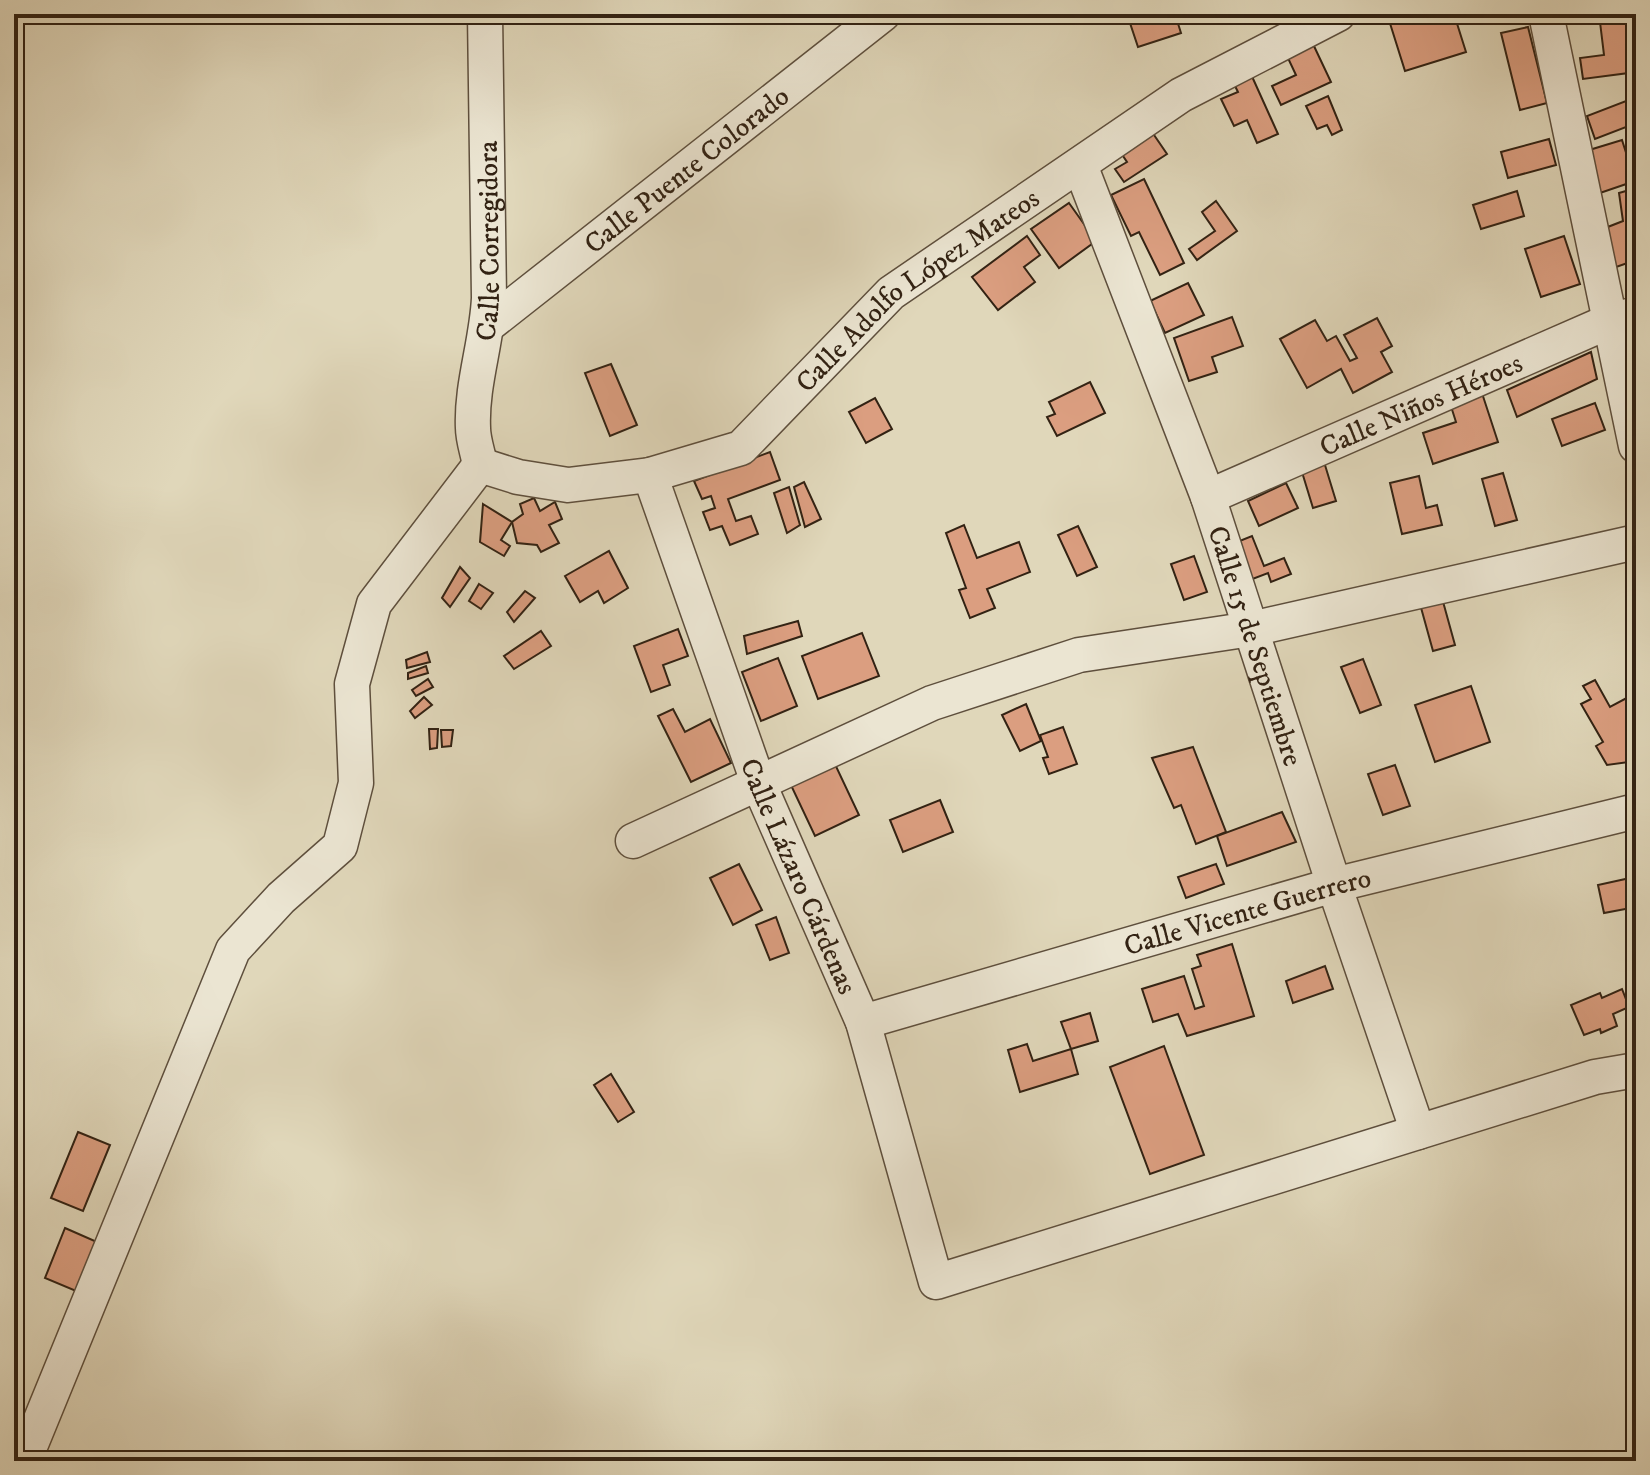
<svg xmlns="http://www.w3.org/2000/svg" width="1650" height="1475" viewBox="0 0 1650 1475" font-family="'IM FELL DW Pica',serif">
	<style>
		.building { fill: #db9e80; stroke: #322213; stroke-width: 2 }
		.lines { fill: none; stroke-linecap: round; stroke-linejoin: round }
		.minor-casing { stroke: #5e4f3d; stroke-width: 37 }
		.minor { stroke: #ebe5d2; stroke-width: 34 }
		.labels { text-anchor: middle; stroke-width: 6; stroke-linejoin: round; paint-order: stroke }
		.street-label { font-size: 28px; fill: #322213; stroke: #ebe5d2 }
	</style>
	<rect width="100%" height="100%" fill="#e0d7ba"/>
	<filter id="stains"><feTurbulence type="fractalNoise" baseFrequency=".0025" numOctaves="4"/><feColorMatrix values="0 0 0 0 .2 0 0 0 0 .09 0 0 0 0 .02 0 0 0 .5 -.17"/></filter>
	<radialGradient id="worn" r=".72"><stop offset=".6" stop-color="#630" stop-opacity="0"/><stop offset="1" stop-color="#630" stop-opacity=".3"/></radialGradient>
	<g class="building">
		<polygon points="1127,14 1175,14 1181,33 1138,47"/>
		<polygon points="1398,14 1423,14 1425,20 1444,14 1454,14 1466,52 1405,71 1388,17"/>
		<polygon points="1636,18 1636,72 1583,79 1580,58 1604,55 1600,22"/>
		<polygon points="1528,27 1547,103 1520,110 1501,33"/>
		<polygon points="1313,44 1331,82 1281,105 1272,86 1296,75 1287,56"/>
		<polygon points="1250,72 1278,134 1257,143 1247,120 1234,126 1221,99 1238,92 1232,80"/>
		<polygon points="1328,96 1342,130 1332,135 1327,125 1317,129 1306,106"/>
		<polygon points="1626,101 1634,124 1595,139 1587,116"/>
		<polygon points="1152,132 1167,154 1124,182 1115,169 1127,162 1121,153"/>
		<polygon points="1549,139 1556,165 1508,178 1501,152"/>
		<polygon points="1622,140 1635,181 1600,193 1586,151"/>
		<polygon points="1144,179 1184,263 1160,275 1139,232 1131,236 1111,195"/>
		<polygon points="1636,188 1636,260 1602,272 1595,232 1623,221 1619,193"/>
		<polygon points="1517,191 1524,216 1481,229 1473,205"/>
		<polygon points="1216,201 1237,231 1197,260 1189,249 1215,231 1202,212"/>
		<polygon points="1069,203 1096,241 1059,268 1031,229"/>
		<polygon points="1027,236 1040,255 1024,267 1035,282 998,310 972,277"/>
		<polygon points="1564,236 1580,284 1541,297 1525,249"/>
		<polygon points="1188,283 1204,315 1165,333 1150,301"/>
		<polygon points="1232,317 1243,346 1212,357 1217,372 1189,381 1174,338"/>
		<polygon points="1377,318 1392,346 1381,352 1392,372 1353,393 1341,369 1307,388 1280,339 1315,320 1327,341 1336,336 1350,361 1357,358 1344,335"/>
		<polygon points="1591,352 1597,379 1517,417 1507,390"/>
		<polygon points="611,364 637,425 610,436 585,373"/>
		<polygon points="1090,382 1105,413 1057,436 1047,417 1055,414 1049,402"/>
		<polygon points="1480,387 1498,442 1433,464 1423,433 1456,422 1448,397"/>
		<polygon points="875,398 892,429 866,443 849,412"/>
		<polygon points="1595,403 1605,430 1562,446 1552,419"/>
		<polygon points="770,452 780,480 728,499 736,521 751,516 758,534 730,545 722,526 710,530 703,512 715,508 711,496 702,499 694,481"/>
		<polygon points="1321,452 1336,501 1313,508 1298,459"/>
		<polygon points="1503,473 1517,520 1495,526 1482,479"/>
		<polygon points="1419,476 1426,508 1437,505 1442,525 1402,534 1390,483"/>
		<polygon points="804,482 821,519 805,527 794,487"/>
		<polygon points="1286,483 1298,508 1259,526 1248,501"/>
		<polygon points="789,487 800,525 787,533 774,493"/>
		<polygon points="534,498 540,511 555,502 562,519 549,525 559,543 541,552 537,545 517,543 512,522 523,514 520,504"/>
		<polygon points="483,504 512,522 501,540 510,546 504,556 480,542"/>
		<polygon points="964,525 977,558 1019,542 1030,572 987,589 995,608 970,618 959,590 966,588 946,533"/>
		<polygon points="1078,526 1097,567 1077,576 1058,535"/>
		<polygon points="1252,536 1264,566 1284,558 1291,574 1271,582 1268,573 1242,583 1227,546"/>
		<polygon points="609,551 628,588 604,603 598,591 580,602 565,576"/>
		<polygon points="1194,556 1207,592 1184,600 1171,564"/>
		<polygon points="460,567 470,578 450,607 442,598"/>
		<polygon points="479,584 493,593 481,609 469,601"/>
		<polygon points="525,591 535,598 514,622 507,612"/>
		<polygon points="1442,598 1455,645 1433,651 1420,604"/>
		<polygon points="798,621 802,636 747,654 744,636"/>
		<polygon points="678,629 688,656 663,665 670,685 651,692 634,646"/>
		<polygon points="541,631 551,646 514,669 504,656"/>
		<polygon points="862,633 879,676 818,699 802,656"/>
		<polygon points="427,652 430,662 407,668 406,660"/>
		<polygon points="778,658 797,706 761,721 742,672"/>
		<polygon points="1363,659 1381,705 1360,713 1341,667"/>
		<polygon points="426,666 428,673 408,679 408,673"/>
		<polygon points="428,679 433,687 416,696 412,690"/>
		<polygon points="1595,680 1610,707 1636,693 1636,761 1607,765 1596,746 1603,742 1581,704 1591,699 1583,686"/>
		<polygon points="1471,686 1490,742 1435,762 1415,705"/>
		<polygon points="424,697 432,705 415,718 410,711"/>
		<polygon points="1026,704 1041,741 1020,751 1002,715"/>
		<polygon points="673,709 685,732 710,719 731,763 691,782 658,716"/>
		<polygon points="1063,727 1077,764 1049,774 1043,758 1048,757 1040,735"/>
		<polygon points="429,729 438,729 437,748 430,749"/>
		<polygon points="441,730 453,730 451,746 442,747"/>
		<polygon points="1193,747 1226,832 1196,844 1181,805 1174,808 1152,758"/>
		<polygon points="833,760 859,815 815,836 789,781"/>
		<polygon points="1395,765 1410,806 1383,815 1368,774"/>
		<polygon points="940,800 953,832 903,852 890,820"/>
		<polygon points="1282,812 1296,842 1227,866 1217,836"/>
		<polygon points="739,864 762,910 733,925 710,878"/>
		<polygon points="1216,864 1224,884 1186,898 1178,877"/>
		<polygon points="1630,878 1636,907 1604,913 1598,885"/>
		<polygon points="776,917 789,953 770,960 756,925"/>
		<polygon points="1232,944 1254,1016 1187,1036 1178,1014 1153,1022 1142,989 1184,976 1195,1009 1204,1006 1192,969 1201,966 1197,955"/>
		<polygon points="1325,966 1333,989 1293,1003 1286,981"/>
		<polygon points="1622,989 1629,1007 1613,1014 1617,1026 1601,1033 1600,1029 1584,1035 1571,1005 1600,993 1602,998"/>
		<polygon points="1090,1013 1098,1041 1071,1049 1061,1022"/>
		<polygon points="1027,1044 1033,1061 1071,1049 1078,1074 1020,1092 1008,1050"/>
		<polygon points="1164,1046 1204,1155 1150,1174 1110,1067"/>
		<polygon points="611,1074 634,1112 618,1122 594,1085"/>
		<polygon points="78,1132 110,1145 83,1211 51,1198"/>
		<polygon points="65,1228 97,1242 76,1291 45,1278"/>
	</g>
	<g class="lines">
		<defs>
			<g id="minor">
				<polyline points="1546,14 1636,446"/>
				<path id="s1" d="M1080,165l128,332 126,388 84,247"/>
				<path id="s2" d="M488,325l395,-311"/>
				<path id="s3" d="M480,465l38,12 50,8 82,-10 91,-27 150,-155 290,-198 157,-81"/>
				<path id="s4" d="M480,465c-2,-12 -7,-25 -7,-37 -2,-43 14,-86 16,-130l-4,-284"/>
				<path id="s5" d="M650,475l108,307 105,240 73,260 659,-205 41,-7"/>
				<path id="s6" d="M1208,497l402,-176 26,-7"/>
				<polyline points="633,841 932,703 1079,655 1251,629 1636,542"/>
				<path id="s7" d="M863,1022l471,-137 302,-74"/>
				<polyline points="24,1461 233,950 281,898 340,846 356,783 352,684 374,604 480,465"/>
			</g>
		</defs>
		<use href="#minor" class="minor-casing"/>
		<use href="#minor" class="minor"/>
	</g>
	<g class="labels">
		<g class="street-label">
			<text dy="10" stroke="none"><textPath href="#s2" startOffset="252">Calle Puente Colorado</textPath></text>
			<text dy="10" stroke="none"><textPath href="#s4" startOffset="226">Calle Corregidora</textPath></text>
			<text dy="10" stroke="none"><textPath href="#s3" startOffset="506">Calle Adolfo López Mateos</textPath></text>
			<text dy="10" stroke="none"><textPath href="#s6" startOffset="232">Calle Niños Héroes</textPath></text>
			<text dy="10" stroke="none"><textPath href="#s1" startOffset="512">Calle 15 de Septiembre</textPath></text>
			<text dy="10" stroke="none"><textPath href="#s5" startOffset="428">Calle Lázaro Cárdenas</textPath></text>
			<text dy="10" stroke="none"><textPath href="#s7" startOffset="400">Calle Vicente Guerrero</textPath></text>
		</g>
	</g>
	<rect width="1650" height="1475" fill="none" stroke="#e0d7ba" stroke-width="48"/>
	<rect x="16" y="16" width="1618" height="1443" fill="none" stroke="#322213" stroke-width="4"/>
	<rect x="24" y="24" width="1602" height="1427" fill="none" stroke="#322213" stroke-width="2"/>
	<rect width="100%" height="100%" filter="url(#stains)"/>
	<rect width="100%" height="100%" fill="url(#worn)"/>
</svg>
